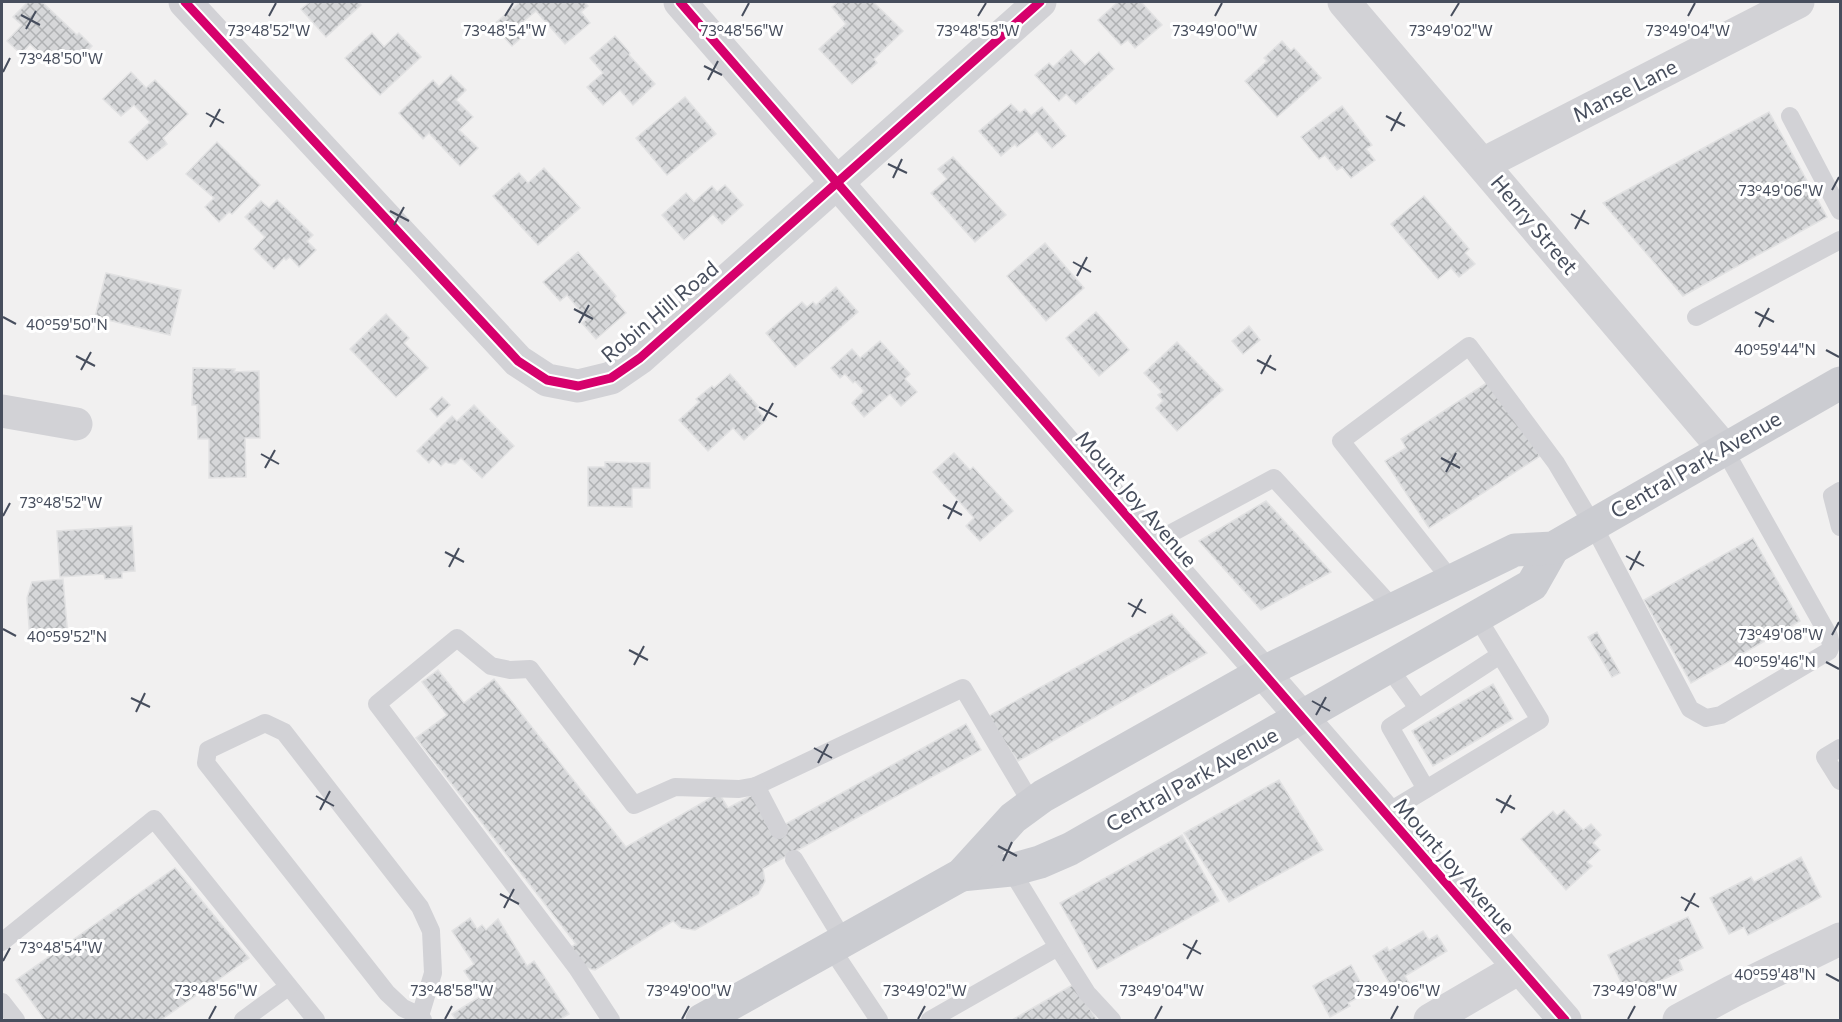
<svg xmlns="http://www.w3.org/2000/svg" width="1842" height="1022" viewBox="0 0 1842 1022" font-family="Commissioner,sans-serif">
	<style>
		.building { fill: url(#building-cross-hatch); stroke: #e2e2e3; stroke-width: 1.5 }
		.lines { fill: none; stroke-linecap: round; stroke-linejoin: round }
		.lane { stroke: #d2d2d6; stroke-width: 18 }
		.street { stroke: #d2d2d6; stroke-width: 33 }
		.primary { stroke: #cbccd1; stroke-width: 33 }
		.cycleway-casing { stroke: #fff; stroke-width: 13 }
		.cycleway { stroke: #d6006c; stroke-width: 9 }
		.ticks { fill: none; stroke: #474e5d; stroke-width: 2 }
		.labels { text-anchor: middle; stroke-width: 6; stroke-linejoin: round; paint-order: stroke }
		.street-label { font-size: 21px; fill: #474e5d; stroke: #fff }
		.ticks-label { font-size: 15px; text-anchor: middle; fill: #474e5d; stroke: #fff; stroke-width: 6; stroke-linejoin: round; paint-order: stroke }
	</style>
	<defs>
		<pattern id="building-cross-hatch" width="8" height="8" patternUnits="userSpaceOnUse" patternTransform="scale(1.5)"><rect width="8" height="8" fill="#d6d7d9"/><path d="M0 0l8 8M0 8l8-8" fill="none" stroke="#afb1b3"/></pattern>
	</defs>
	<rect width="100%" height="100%" fill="#f1f0f0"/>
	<g class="building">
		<polygon points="28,2 42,2 77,35 79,33 92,46 73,66 63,56 54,66 30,44 21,54 7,41 22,25 13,17"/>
		<polygon points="310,2 358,2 361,5 326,37 301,9"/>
		<polygon points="520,2 584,2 588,6 581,12 590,23 565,44 536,11 524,21 531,29 512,46 493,25"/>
		<polygon points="838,2 873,2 903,31 874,59 877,63 852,84 819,49 846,24 832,7"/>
		<polygon points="1118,2 1141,2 1162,25 1135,48 1128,40 1121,45 1098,20"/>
		<polygon points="372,33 384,47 398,33 421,57 380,95 345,58"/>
		<polygon points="615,36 630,53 629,55 655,84 633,105 620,90 603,105 587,87 603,73 590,58"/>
		<polygon points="1282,41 1291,51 1294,48 1321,78 1277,117 1245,81 1267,61 1264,58"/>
		<polygon points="1071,50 1085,65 1099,52 1114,69 1076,104 1066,94 1059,101 1035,75 1049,63 1053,67"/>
		<polygon points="131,72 146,88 155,80 188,114 163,138 167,144 147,160 129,142 150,122 134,105 121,116 103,99"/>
		<polygon points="451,75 466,90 456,100 473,117 459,130 478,148 460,166 429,133 423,139 399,113 433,80 439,87"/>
		<polygon points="685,97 716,134 667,175 636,138"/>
		<polygon points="1011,104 1020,113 1025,109 1031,116 1042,107 1066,136 1052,148 1037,131 1017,147 1015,144 1001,156 979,131"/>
		<polygon points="1342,106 1372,145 1366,149 1375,160 1351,178 1342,167 1337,170 1325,155 1319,159 1301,137"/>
		<polygon points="1769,112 1827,217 1683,296 1603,203"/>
		<polygon points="217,142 260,185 232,214 229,212 219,222 205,207 214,198 186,174"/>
		<polygon points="953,157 1006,215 975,242 931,193 947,179 938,169"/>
		<polygon points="544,168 580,208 538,245 493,196 519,173 528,183"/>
		<polygon points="725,185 743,205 722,224 713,214 684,240 662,215 686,193 694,202 712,186 717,192"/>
		<polygon points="1424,196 1469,249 1465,253 1475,264 1459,277 1451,268 1438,279 1391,224"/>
		<polygon points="277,200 313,235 307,241 316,250 299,267 290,257 286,260 284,258 274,269 254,249 265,237 245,217 261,201 269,208"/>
		<polygon points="1045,243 1084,288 1046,321 1007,276"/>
		<polygon points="578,252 616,296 614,299 626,313 596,339 582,323 587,319 567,295 560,301 543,282"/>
		<polygon points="106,273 181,290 170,335 95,317"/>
		<polygon points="836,287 858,312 795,367 766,333 802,302 807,307 813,302 816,305"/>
		<polygon points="1096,312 1129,350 1099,376 1066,338"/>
		<polygon points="386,314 409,338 404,343 428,368 396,397 350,349"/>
		<polygon points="1249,326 1260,340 1243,354 1232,341"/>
		<polygon points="880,341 910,374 905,379 917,392 901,406 890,394 864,417 852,403 864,391 855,381 853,383 845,374 840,378 831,368 852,349 860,358"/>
		<polygon points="1177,342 1223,390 1177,431 1156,408 1163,401 1158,395 1162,392 1144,373"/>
		<polygon points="193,368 235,369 234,372 259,371 260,438 245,438 246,477 209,478 209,439 198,439 197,405 192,405"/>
		<polygon points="730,374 758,406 756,408 766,420 744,440 733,428 708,451 679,420 699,402 696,399 712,386 714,388"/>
		<polygon points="1491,380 1540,456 1429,528 1385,461 1406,448 1401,439"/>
		<polygon points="442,397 450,405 437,417 430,409"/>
		<polygon points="474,405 514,446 482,478 461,458 455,464 448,463 446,461 441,466 433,458 429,463 417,451 452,416 457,421"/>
		<polygon points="954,453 970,470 973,467 1013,511 980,541 966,526 974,518 933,472"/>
		<polygon points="605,462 650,463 650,488 632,488 632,507 588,506 588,467 605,467"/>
		<polygon points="1266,501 1331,572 1261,610 1199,541"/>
		<polygon points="132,526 135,571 122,572 122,578 105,579 104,574 60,577 57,531"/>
		<polygon points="1753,538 1800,621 1691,683 1644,600"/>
		<polygon points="63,579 68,637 30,640 27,598 32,582"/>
		<polygon points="1172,614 1207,653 1018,761 987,717"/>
		<polygon points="1597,632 1620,673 1612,677 1588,637"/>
		<polygon points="438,670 464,703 494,679 626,847 719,793 728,808 752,795 775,830 966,724 981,750 763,869 765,881 758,894 695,930 681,928 673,921 595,970 578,966 566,950 576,944 416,738 447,715 422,682"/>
		<polygon points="1493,684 1513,719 1433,766 1412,731"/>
		<polygon points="1279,780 1323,850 1229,902 1184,833"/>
		<polygon points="1564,810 1583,830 1591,824 1601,835 1593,843 1600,850 1587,862 1592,866 1566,890 1521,839 1553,811 1557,816"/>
		<polygon points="1182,835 1219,901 1097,969 1060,903"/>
		<polygon points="1801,857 1821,897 1748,935 1744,927 1729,934 1710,898 1751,877 1754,882"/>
		<polygon points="175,868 249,958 161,1020 45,1020 16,980"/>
		<polygon points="1688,917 1703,948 1679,960 1683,970 1628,996 1608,955"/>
		<polygon points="470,918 477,929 482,925 486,930 498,919 527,966 534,961 569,1014 559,1020 456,1020 452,1014 481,996 464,971 474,964 452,931"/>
		<polygon points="1423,931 1429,940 1437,935 1447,951 1405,976 1409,983 1395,992 1373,956 1387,947 1389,951"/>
		<polygon points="1351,965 1366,993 1348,1003 1350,1006 1330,1017 1313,986"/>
		<polygon points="1074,984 1097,1020 1012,1020"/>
	</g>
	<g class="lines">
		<g class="lane">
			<polyline points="1790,116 1840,211"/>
			<polyline points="1696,317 1840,240"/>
			<polyline points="1840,491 1832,496 1840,527"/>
			<polyline points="1151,544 1274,478 1394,609"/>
			<polyline points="1452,581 1341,441 1469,346 1556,463 1593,525 1690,709 1706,718 1721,715 1829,651 1831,645 1829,636 1724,449"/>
			<polyline points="1389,668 1418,708"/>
			<polyline points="1840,748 1825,757 1840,781"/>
			<polyline points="756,786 963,688 1032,804"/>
			<polyline points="1426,789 1390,727 1500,655"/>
			<polyline points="1385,814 1540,720 1477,617"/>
			<polyline points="794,859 844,941"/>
			<polyline points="2,942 154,819 316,1020"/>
			<polyline points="1058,947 1087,993 1112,1020"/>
			<polyline points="831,948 879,1020"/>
			<polyline points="2,1002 16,1020"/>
			<polyline points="420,1016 433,973 431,931 420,907 284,732 265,723 208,750 206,763 387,993 403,1008 420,1016 423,1020"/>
			<polyline points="243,1020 288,987"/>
			<polyline points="611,1020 577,968 377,704 457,638 491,666 510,670 530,669 634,805 675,787 739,789 756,786 779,830"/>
			<polyline points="930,1020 1058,947 1011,870"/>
		</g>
		<g class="street">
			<polyline points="185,2 518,361 547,380 578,386 611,378 640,358 1040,2"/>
			<polyline points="680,2 1565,1020"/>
			<polyline points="1344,2 1724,449"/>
			<polyline points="1483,164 1798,2"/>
			<polyline points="2,411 76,424"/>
			<polyline points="1430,1020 1519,968"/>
			<polyline points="1679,1020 1733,991 1840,939"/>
		</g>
		<g class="primary">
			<polyline points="961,875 1011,870 1040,862 1070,849 1532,585 1553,548"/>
			<polyline points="702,1020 961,875 1013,818 1043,796 1262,673 1515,550 1553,548 1840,383"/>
		</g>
		<defs>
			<g id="cycleway">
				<polyline points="185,2 518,361 547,380 578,386 611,378 640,358 1040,2"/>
				<polyline points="680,2 1565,1020"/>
			</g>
		</defs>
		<use href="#cycleway" class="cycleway-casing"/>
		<use href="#cycleway" class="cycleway"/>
	</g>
	<path class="ticks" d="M21,15l19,10M269,16l7,-13M505,16l8,-13M742,16l7,-13M978,16l8,-13M1215,16l7,-13M1451,16l8,-13M1688,16l7,-13M26,29l10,-18M704,66l18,9M3,72l7,-14M708,80l10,-19M206,113l18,10M1386,116l19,10M210,127l10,-18M1391,131l10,-19M888,164l19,9M893,178l9,-19M1832,190l7,-13M390,211l19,10M1571,214l18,10M394,225l10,-18M1575,229l10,-19M1073,262l18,10M1077,276l10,-19M574,309l19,10M1755,312l19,10M3,317l13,7M579,323l10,-18M1759,327l10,-19M1826,350l13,7M76,356l19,10M1257,360l19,10M81,370l10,-18M1261,374l10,-19M759,407l18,10M763,421l10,-18M261,454l18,10M1441,458l19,10M265,468l10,-18M1446,472l10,-19M943,505l19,10M3,516l7,-13M948,519l9,-18M445,552l19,10M1626,556l18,10M449,567l10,-19M1630,570l10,-19M1128,603l18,10M1132,617l10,-18M3,629l13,7M1832,635l7,-13M629,650l19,10M1826,662l13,7M634,665l10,-19M131,698l19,9M1312,701l18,10M136,712l9,-19M1316,715l10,-18M814,748l18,10M818,763l10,-19M316,796l18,10M1496,799l19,10M320,810l10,-19M1501,813l10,-18M998,846l19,10M1003,861l9,-19M500,894l19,10M1681,897l18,10M504,908l10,-19M1685,911l10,-18M1183,944l18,10M1187,959l10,-19M3,961l7,-13M1826,974l13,7M209,1019l7,-13M445,1019l7,-13M682,1019l7,-13M918,1019l7,-13M1155,1019l7,-13M1391,1019l7,-13M1628,1019l7,-13"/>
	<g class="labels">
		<g class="street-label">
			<text transform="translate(1625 91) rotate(-27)" y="7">Manse Lane</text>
			<text transform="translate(1534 225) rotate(50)" y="7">Henry Street</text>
			<text transform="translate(660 312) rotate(-40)" y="7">Robin Hill Road</text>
			<text transform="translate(1696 465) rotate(-30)" y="7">Central Park Avenue</text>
			<text transform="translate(1136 499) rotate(49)" y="7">Mount Joy Avenue</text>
			<text transform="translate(1192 780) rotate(-29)" y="7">Central Park Avenue</text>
			<text transform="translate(1454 866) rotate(49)" y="7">Mount Joy Avenue</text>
		</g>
	</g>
	<g class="ticks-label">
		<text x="269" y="36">73°48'52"W</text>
		<text x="505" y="36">73°48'54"W</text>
		<text x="742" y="36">73°48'56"W</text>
		<text x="978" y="36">73°48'58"W</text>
		<text x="1215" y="36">73°49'00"W</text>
		<text x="1451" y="36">73°49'02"W</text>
		<text x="1688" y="36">73°49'04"W</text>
		<text x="61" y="64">73°48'50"W</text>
		<text x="1781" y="196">73°49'06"W</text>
		<text x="67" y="330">40°59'50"N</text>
		<text x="1775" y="355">40°59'44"N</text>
		<text x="61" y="508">73°48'52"W</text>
		<text x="1781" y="640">73°49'08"W</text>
		<text x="67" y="642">40°59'52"N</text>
		<text x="1775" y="667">40°59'46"N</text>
		<text x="61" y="953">73°48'54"W</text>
		<text x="1775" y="980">40°59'48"N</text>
		<text x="216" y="996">73°48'56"W</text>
		<text x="452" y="996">73°48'58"W</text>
		<text x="689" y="996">73°49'00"W</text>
		<text x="925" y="996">73°49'02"W</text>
		<text x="1162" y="996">73°49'04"W</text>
		<text x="1398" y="996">73°49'06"W</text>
		<text x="1635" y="996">73°49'08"W</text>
	</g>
	<rect width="1842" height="1022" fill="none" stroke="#474e5d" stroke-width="6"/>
</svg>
